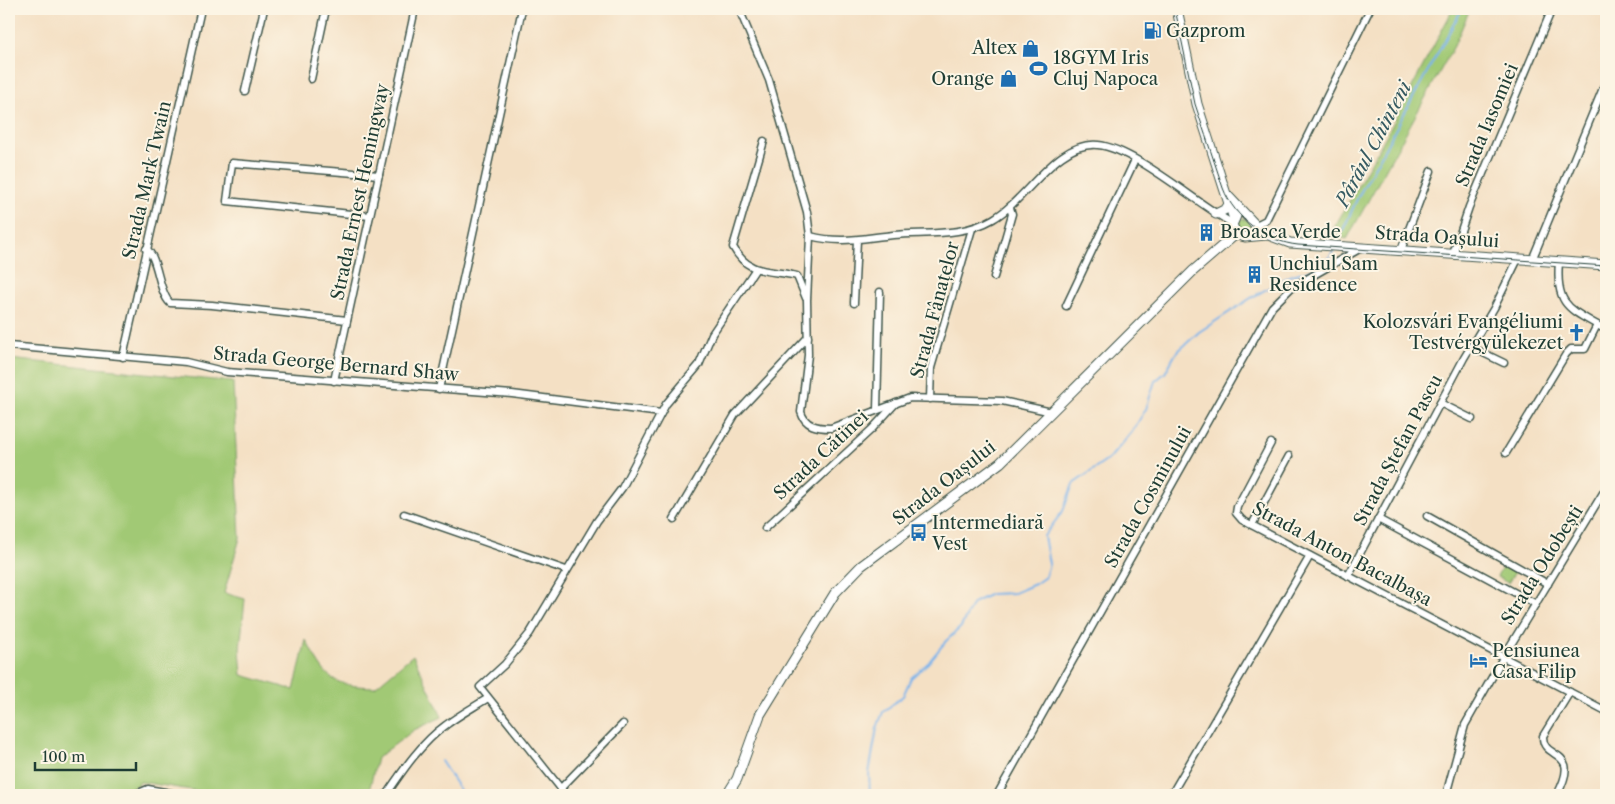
<svg xmlns="http://www.w3.org/2000/svg" width="1615" height="804" viewBox="0 0 1615 804" font-family="'Libre Caslon Text',serif">
	<style>
		.grass { fill: #a1c975; stroke: #608354 }
		.lines { fill: none; stroke-linecap: round; stroke-linejoin: round }
		.stream { stroke: #7bb4eb; stroke-width: 2 }
		.minor-casing { stroke: #3f554a; stroke-width: 9 }
		.major-casing { stroke: #3f554a; stroke-width: 11 }
		.minor { stroke: #fff; stroke-width: 6 }
		.major { stroke: #fff; stroke-width: 9 }
		.tram { stroke: #1f3d34; stroke-width: 1 }
		.labels { text-anchor: middle; stroke-width: 4; stroke-linejoin: round; paint-order: stroke }
		.poi-label { font-size: 18px; fill: #1f3d34; stroke: #fcf5e5; text-anchor: start }
		.street-label { font-size: 18px; fill: #1f3d34; stroke: #fcf5e5 }
		.water-label { font-size: 19px; font-style: italic; fill: #365b62; stroke: #fcf5e5 }
	</style>
	<rect width="100%" height="100%" fill="#fcf5e5"/>
	<filter id="ink" filterUnits="userSpaceOnUse"><feTurbulence type="fractalNoise" baseFrequency=".02" numOctaves="2"/><feDisplacementMap in="SourceGraphic" scale="10" xChannelSelector="R" yChannelSelector="G"/><feConvolveMatrix kernelMatrix="1 2 1 2 8 2 1 2 1" color-interpolation-filters="sRGB"/></filter>
	<filter id="wash" filterUnits="userSpaceOnUse"><feTurbulence type="fractalNoise" baseFrequency=".0096" numOctaves="4" result="noise"/><feDisplacementMap in="SourceGraphic" scale="20" xChannelSelector="R" yChannelSelector="G"/><feGaussianBlur stdDeviation="1.12" result="paint"/><feColorMatrix in="noise" values="0 0 0 0 0 0 0 0 0 0 0 0 0 0 0 0 0 1.4 0 .05"/><feComposite in="paint" operator="in"/></filter>
	<g filter="url(#wash)">
		<rect width="100%" height="100%" fill="#f4e0c4"/>
		<g class="grass">
			<polygon points="1453,9 1470,9 1454,46 1347,239 1330,235 1391,127"/>
			<circle cx="1244" cy="226" r="7"/>
			<path d="M9,359l224,23 7,156 -16,55 21,6 -5,50 2,26 52,15 12,-50c20,39 25,46 69,47l38,-32 29,62 -28,13 -37,28 -9,37h-145l-82,-13 -19,13h-113z"/>
			<polygon points="1503,566 1515,572 1508,583 1497,577"/>
		</g>
		<g class="lines">
			<g class="stream">
				<polyline points="1337,243 1358,197 1462,9"/>
				<polyline points="441,761 463,795"/>
				<polyline points="870,795 869,773 877,728 883,712 903,696 911,678 928,663 946,641 961,627 973,603 991,594 1014,593 1035,584 1045,577 1049,564 1044,536 1063,511 1073,484 1109,459 1132,432 1146,409 1155,381 1165,373 1176,353 1199,332 1251,298 1289,276 1314,269 1326,262 1334,250"/>
			</g>
		</g>
	</g>
	<g filter="url(#ink)">
		<g class="lines">
			<defs>
				<g id="minor">
					<path d="M739,9l30,71 38,132 3,24 -3,64 1,55 -7,57c4,14 16,16 30,16l79,-30 92,3 50,11"/>
					<polyline points="311,79 326,9"/>
					<polyline points="245,91 264,9"/>
					<path d="M764,141l-31,106c16,29 36,22 64,29l9,22"/>
					<polyline points="370,216 227,201 232,163 379,175"/>
					<polyline points="1256,225 1266,220 1370,9"/>
					<path d="M810,236c31,8 52,2 83,-1 34,-3 69,2 100,-16 35,-20 63,-78 105,-74 36,3 99,59 134,78"/>
					<path d="M146,249c12,6 12,43 24,54l42,2 135,15"/>
					<polyline points="1401,250 1431,171"/>
					<polyline points="1453,254 1469,207 1552,9"/>
					<polyline points="1532,260 1606,81"/>
					<path d="M1559,262c-4,46 12,47 47,68"/>
					<polyline points="994,277 1012,214 1010,208"/>
					<polyline points="854,303 857,240"/>
					<polyline points="1066,306 1135,160"/>
					<polyline points="9,346 186,362 227,372 512,394 661,413"/>
					<polyline points="1471,347 1504,363"/>
					<polyline points="123,357 201,9"/>
					<polyline points="334,381 415,9"/>
					<polyline points="439,389 522,9"/>
					<polyline points="930,399 931,368 972,229"/>
					<polyline points="1440,403 1472,419"/>
					<polyline points="877,410 880,292"/>
					<polyline points="1271,443 1237,507 1236,513 1242,520 1606,711"/>
					<polyline points="1506,453 1566,354 1571,349 1585,349 1597,325"/>
					<polyline points="404,514 566,570"/>
					<polyline points="1427,516 1548,584"/>
					<polyline points="674,519 735,415 808,337"/>
					<polyline points="1378,519 1536,604"/>
					<polyline points="1252,525 1289,456"/>
					<polyline points="765,528 872,429 896,403"/>
					<polyline points="1348,576 1464,358 1494,308 1518,259"/>
					<polyline points="560,789 623,724"/>
					<polyline points="134,795 148,789 181,795"/>
					<path d="M386,795c17,-25 35,-52 60,-70 13,-10 28,-18 42,-27"/>
					<polyline points="566,795 480,687 505,664 530,633 597,521 622,488 666,404 699,365 712,334 755,270"/>
					<polyline points="997,795 1272,307 1291,288 1361,248"/>
					<polyline points="1171,795 1310,556"/>
					<polyline points="1446,795 1465,725 1504,656 1606,488"/>
					<path d="M1557,795c26,-49 -15,-33 -14,-59l27,-44"/>
				</g>
				<g id="major">
					<polyline points="1177,9 1197,104 1234,219"/>
					<polyline points="1228,196 1263,233 1290,243 1606,265"/>
					<polyline points="1216,214 1226,209 1229,204"/>
					<polyline points="1236,216 1232,225 1237,235 1245,237 1266,235"/>
					<polyline points="727,795 737,779 760,715 835,593 861,566 1000,463 1193,271 1236,234"/>
				</g>
			</defs>
			<use href="#minor" class="minor-casing"/>
			<use href="#major" class="major-casing"/>
			<use href="#minor" class="minor"/>
			<use href="#major" class="major"/>
			<path class="tram" d="M1175,9l20,95 28,84c11,30 44,54 75,57l308,21"/>
		</g>
	</g>
	<defs>
		<symbol id="fuel-bare" viewBox="-9 -9 18 18"><path d="M-5.5-6h7V0h2V4h1.3V-2.5L3-4.5l.8-.8L6-3V5H2.5V1h-1V6h-7ZM-4.2-4.7v3.2H.2V-4.7Z" fill="#1f6fb2" stroke="#fcf5e5" stroke-width="2.5" paint-order="stroke"/></symbol>
		<symbol id="shop-bare" viewBox="-9 -9 18 18"><path d="M-5-2.5h2.3a2.7 3.5 0 0 1 5.4 0H5L5.5 6h-11ZM-1.5-2.5h3a1.5 2.3 0 0 0-3 0Z" fill="#1f6fb2" stroke="#fcf5e5" stroke-width="2.5" paint-order="stroke"/></symbol>
		<symbol id="stadium-bare" viewBox="-9 -9 18 18"><path d="M0-5a6.5 5 0 1 0 0 10a6.5 5 0 1 0 0-10ZM-3.5-1.8h7v3.6h-7Z" fill="#1f6fb2" stroke="#fcf5e5" stroke-width="2.5" paint-order="stroke"/></symbol>
		<symbol id="building-bare" viewBox="-9 -9 18 18"><path d="M-4-6H4V6H1V3H-1V6H-4ZM-2.5-4.3h1.7v1.8h-1.7ZM.8-4.3h1.7v1.8H.8ZM-2.5-1h1.7V.8h-1.7ZM.8-1h1.7V.8H.8Z" fill="#1f6fb2" stroke="#fcf5e5" stroke-width="2.5" paint-order="stroke"/></symbol>
		<symbol id="church-bare" viewBox="-9 -9 18 18"><path d="M-1.2-6h2.4v3.5h3.3v2.4h-3.3V6h-2.4V-.1h-3.3v-2.4h3.3Z" fill="#1f6fb2" stroke="#fcf5e5" stroke-width="2.5" paint-order="stroke"/></symbol>
		<symbol id="bus-bare" viewBox="-9 -9 18 18"><path d="M-5-6H5V4H4V6H2V4H-2V6H-4V4H-5ZM-3.5-4V0h7V-4ZM-3.5 1.2v1.5H-2V1.2ZM2 1.2v1.5H3.5V1.2Z" fill="#1f6fb2" stroke="#fcf5e5" stroke-width="2.5" paint-order="stroke"/></symbol>
		<symbol id="hotel-bare" viewBox="-9 -9 18 18"><path d="M-6-4.5h1.5V1H6V5H4.5V3h-9V5H-6ZM-4 0a1.8 1.8 0 1 1 3.6 0ZM.5 0V-2.5h3Q6-2.5 6 0Z" fill="#1f6fb2" stroke="#fcf5e5" stroke-width="2.5" paint-order="stroke"/></symbol>
	</defs>
	<g fill-rule="evenodd">
		<use href="#fuel-bare" x="1140" y="18" width="25" height="25"/>
		<use href="#shop-bare" x="1018" y="36" width="25" height="25"/>
		<use href="#stadium-bare" x="1026" y="56" width="25" height="25"/>
		<use href="#shop-bare" x="996" y="66" width="25" height="25"/>
		<use href="#building-bare" x="1194" y="220" width="25" height="25"/>
		<use href="#building-bare" x="1242" y="262" width="25" height="25"/>
		<use href="#church-bare" x="1564" y="320" width="25" height="25"/>
		<use href="#bus-bare" x="906" y="520" width="25" height="25"/>
		<use href="#hotel-bare" x="1466" y="648" width="25" height="25"/>
	</g>
	<g class="labels">
		<g class="poi-label">
			<text x="1166" y="37">Gazprom</text>
			<text x="1017" y="54" text-anchor="end">Altex</text>
			<text x="1053" y="64">18GYM Iris<tspan x="1053" dy="21">Cluj Napoca</tspan></text>
			<text x="994" y="85" text-anchor="end">Orange</text>
			<text x="1220" y="238">Broasca Verde</text>
			<text x="1269" y="270">Unchiul Sam<tspan x="1269" dy="21">Residence</tspan></text>
			<text x="1563" y="328" text-anchor="end">Kolozsvári Evangéliumi<tspan x="1563" dy="21">Testvérgyülekezet</tspan></text>
			<text x="932" y="529">Intermediară<tspan x="932" dy="21">Vest</tspan></text>
			<text x="1492" y="657">Pensiunea<tspan x="1492" dy="21">Casa Filip</tspan></text>
		</g>
		<g class="street-label">
			<text transform="translate(1487 125) rotate(-67)" y="6">Strada Iasomiei</text>
			<text transform="translate(147 180) rotate(-77)" y="6">Strada Mark Twain</text>
			<text transform="translate(360 192) rotate(-78)" y="6">Strada Ernest Hemingway</text>
			<text transform="translate(1437 237) rotate(4)" y="6">Strada Oașului</text>
			<text transform="translate(935 310) rotate(-75)" y="6">Strada Fânațelor</text>
			<text transform="translate(336 364) rotate(5)" y="6">Strada George Bernard Shaw</text>
			<text transform="translate(1398 450) rotate(-62)" y="6">Strada Ștefan Pascu</text>
			<text transform="translate(821 455) rotate(-43)" y="6">Strada Cătinei</text>
			<text transform="translate(944 483) rotate(-38)" y="6">Strada Oașului</text>
			<text transform="translate(1148 497) rotate(-61)" y="6">Strada Cosminului</text>
			<text transform="translate(1342 554) rotate(28)" y="6">Strada Anton Bacalbașa</text>
			<text transform="translate(1542 565) rotate(-58)" y="6">Strada Odobești</text>
		</g>
		<g class="water-label">
			<text transform="translate(1373 144) rotate(-62)" y="7">Pârâul Chinteni</text>
		</g>
	</g>
	<rect width="1615" height="804" fill="none" stroke="#fcf5e5" stroke-width="30"/>
	<path d="M35 762v8h101v-8" fill="none" stroke="#1f3d34" stroke-width="2.5"/>
	<text x="42" y="762" font-size="15" fill="#1f3d34" stroke="#fcf5e5" stroke-width="4" paint-order="stroke">100 m</text>
</svg>
